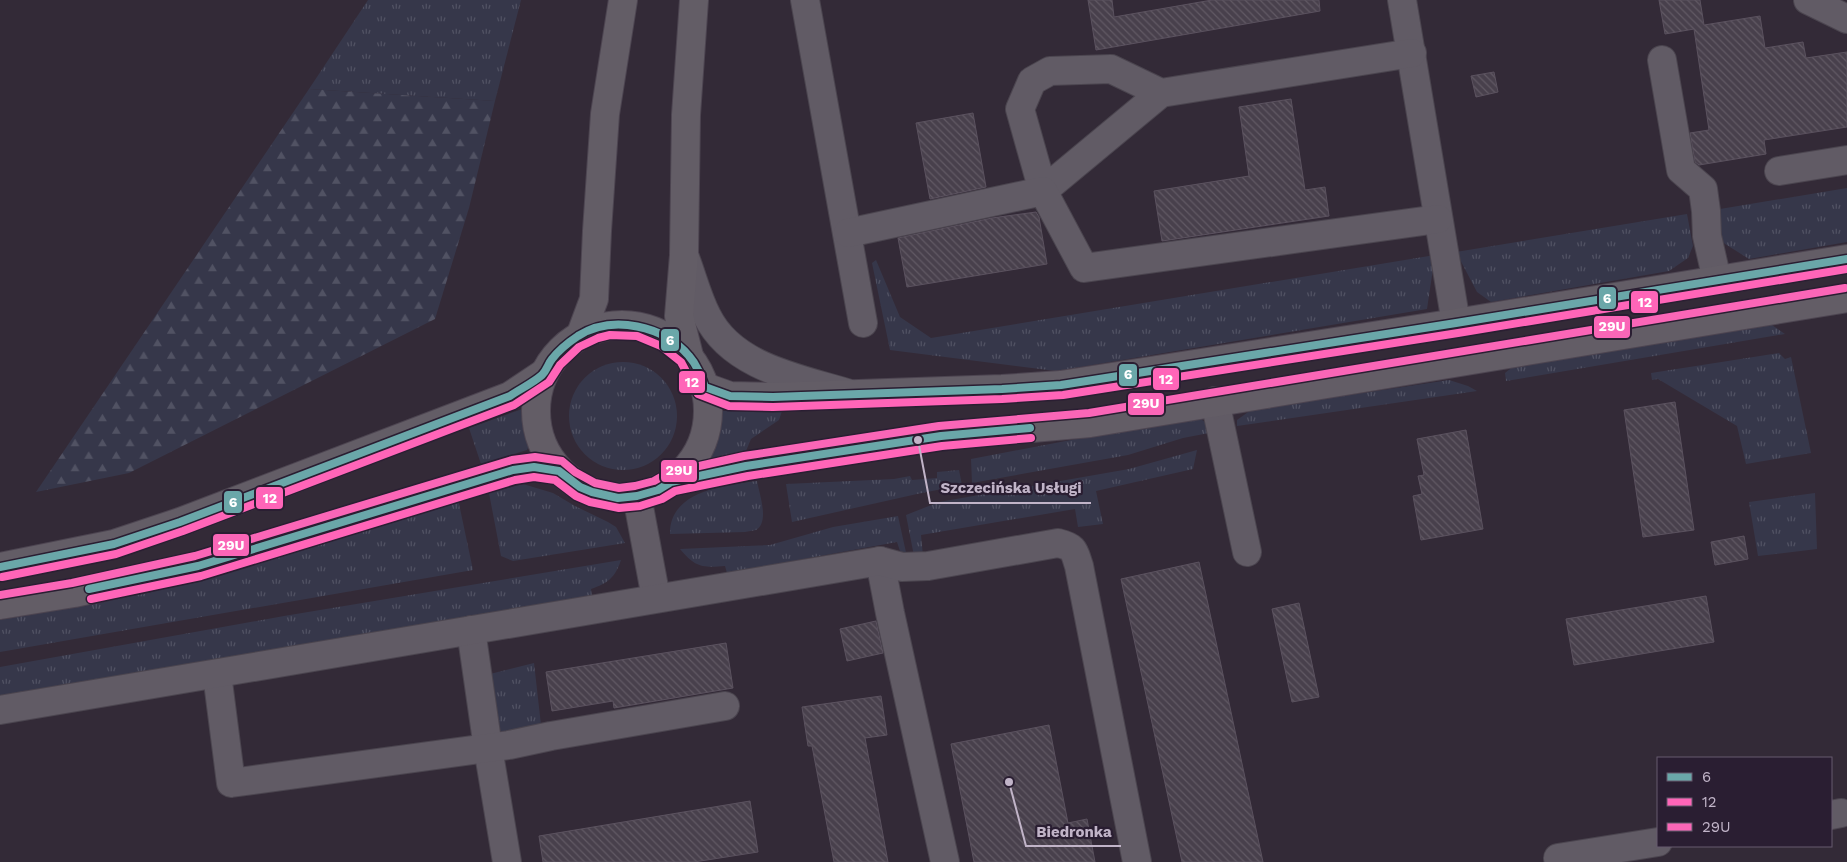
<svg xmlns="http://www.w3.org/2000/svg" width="1847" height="862" viewBox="0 0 1847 862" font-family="'Work Sans',sans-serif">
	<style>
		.grass { fill: url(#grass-tufts) }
		.forest { fill: url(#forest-firs) }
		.building { fill: url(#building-back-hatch); stroke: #5b525f }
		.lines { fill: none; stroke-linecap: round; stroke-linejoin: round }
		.minor-casing { stroke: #4b454f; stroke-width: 30 }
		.major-casing { stroke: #4d4551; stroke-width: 30 }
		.minor { stroke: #615b65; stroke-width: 28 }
		.major { stroke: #635d66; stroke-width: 28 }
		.bus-1-casing { stroke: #2a1e32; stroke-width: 11 }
		.bus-2-casing { stroke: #2a1e32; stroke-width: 11 }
		.bus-3-casing { stroke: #2a1e32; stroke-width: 11 }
		.bus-1 { stroke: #6aa7a9; stroke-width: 8 }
		.bus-2 { stroke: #ff65b8; stroke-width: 8 }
		.bus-3 { stroke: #fa66b7; stroke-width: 8 }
		.leader { fill: none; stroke: #c1b4c8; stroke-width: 2 }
		.callout-dot { fill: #c1b4c8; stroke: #2a1e32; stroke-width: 2 }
		.callout-label { font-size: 15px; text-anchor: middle; font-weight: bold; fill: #c1b4c8; stroke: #2a1e32; stroke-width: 4.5; stroke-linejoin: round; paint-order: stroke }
		.line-badge { stroke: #2a1e32; stroke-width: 2 }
		.badge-label { font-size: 14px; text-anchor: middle; font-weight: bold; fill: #fff }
	</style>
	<defs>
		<pattern id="grass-tufts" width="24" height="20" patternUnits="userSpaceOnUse" patternTransform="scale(1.25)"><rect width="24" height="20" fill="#36374a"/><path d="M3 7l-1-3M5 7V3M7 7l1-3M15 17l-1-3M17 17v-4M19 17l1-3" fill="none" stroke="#515263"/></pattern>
		<pattern id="forest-firs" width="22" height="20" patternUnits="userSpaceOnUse" patternTransform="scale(1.25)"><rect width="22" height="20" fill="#36374a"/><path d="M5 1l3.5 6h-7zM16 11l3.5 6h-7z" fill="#515263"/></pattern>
		<pattern id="building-back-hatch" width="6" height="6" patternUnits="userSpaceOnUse" patternTransform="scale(1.25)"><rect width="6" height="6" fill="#48404c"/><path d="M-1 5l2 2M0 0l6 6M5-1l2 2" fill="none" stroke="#615964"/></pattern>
	</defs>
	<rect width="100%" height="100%" fill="#332a37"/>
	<g class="grass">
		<polygon points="368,0 521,0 495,101 309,89"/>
		<polygon points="1847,188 1847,242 1749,259 1722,242 1714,210"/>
		<polygon points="1687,214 1693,246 1688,258 1669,271 1491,302 1477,292 1456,252"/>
		<polygon points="1435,255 1427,309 1056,371 890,350 872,263 876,260 900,317 931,338"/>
		<polygon points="1769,323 1785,334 1506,381 1505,373 1516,364"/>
		<polygon points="1779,353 1785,359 1791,357 1811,453 1746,464 1737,426 1658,379 1652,380 1651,373"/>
		<circle cx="623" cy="416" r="54"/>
		<polygon points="1449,380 1468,386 1477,391 1237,426 1237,420 1251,410"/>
		<polygon points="528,407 531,442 527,450 481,464 469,428"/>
		<polygon points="722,411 782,411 779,420 751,439 746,451 708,459 707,454"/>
		<polygon points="1196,416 1205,422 1209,433 1183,438 1128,455 972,483 971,459"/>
		<polygon points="1197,450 1193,469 1096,491 1103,524 1078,527 1075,509 921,535 923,556 914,556 906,515 939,502 1129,469"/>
		<polygon points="959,470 962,485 917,494 792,522 786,484 894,479 910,476 912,480 937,478 937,472"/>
		<path d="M757,481c2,12 13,41 -1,49 -3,1 -8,1 -11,2l-75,2c-1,-43 55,-49 87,-53z"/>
		<polygon points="523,484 553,493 575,506 608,522 616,527 625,543 513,561 501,556 489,493"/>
		<polygon points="1815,493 1817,549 1758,556 1749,502"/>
		<polygon points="458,499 473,570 0,652 0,620 148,593"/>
		<path d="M898,516l9,41h-5l-5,-15 -170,31 -2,-7c-23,2 -30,1 -45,-17l90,-4 63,-18z"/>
		<path d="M621,560c-6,18 -13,23 -30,29l1,7 -592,103v-32l284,-51z"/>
		<polygon points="534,663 541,725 501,734 490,674"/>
	</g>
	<polygon class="forest" points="309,89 495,101 469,208 435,319 129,473 36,492"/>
	<g class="building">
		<polygon points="1088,0 1112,0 1114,17 1212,0 1319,0 1320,11 1096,50"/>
		<polygon points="1659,0 1700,0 1704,25 1760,16 1765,48 1803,42 1806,58 1847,52 1847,127 1764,140 1766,154 1699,165 1695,162 1690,133 1709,130 1694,29 1665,34"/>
		<polygon points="1494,72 1498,92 1476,97 1471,76"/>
		<polygon points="1291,99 1305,190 1325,187 1329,216 1162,241 1154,191 1249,176 1239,107"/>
		<polygon points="973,113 986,187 930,199 916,123"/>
		<polygon points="1036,212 1039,217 1047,264 907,287 898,238 992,218"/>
		<polygon points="1675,402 1694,530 1643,537 1624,410"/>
		<polygon points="1466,430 1483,529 1421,540 1413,496 1422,494 1418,476 1424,475 1417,439"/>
		<polygon points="1744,536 1748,559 1715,565 1711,542"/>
		<polygon points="1199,562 1263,862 1182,862 1121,579"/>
		<polygon points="1706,596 1714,642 1574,665 1566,619"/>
		<polygon points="1299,603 1319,697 1292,702 1272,609"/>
		<polygon points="876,621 883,653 847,661 840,629"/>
		<polygon points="726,643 733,688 614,708 613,701 552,711 546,672"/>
		<polygon points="881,696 887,735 865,738 888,862 834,862 812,746 808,746 802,707"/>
		<polygon points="1049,725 1068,823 1087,819 1095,862 974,862 951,744"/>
		<polygon points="750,801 758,852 694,862 543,862 539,836"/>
	</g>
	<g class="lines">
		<defs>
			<g id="minor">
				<polyline points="805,0 863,323"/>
				<polyline points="1402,0 1456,323"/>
				<polyline points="1808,0 1847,19"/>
				<polyline points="1662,60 1681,170 1703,189 1706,211 1707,236 1717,280"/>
				<polyline points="1161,93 1111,69 1050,71 1032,81 1020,109 1043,191 1161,93 1412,53"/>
				<polyline points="1779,171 1847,160"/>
				<polyline points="848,233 1043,191 1084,268 1438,219"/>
				<path d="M684,255c8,20 13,42 23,61 25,51 91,62 140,77"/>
				<polyline points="1215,401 1247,552"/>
				<polyline points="637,496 656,598"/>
				<polyline points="880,561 890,613 945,862"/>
				<polyline points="471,630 488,748 507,862"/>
				<polyline points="217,674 231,783 509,745 551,736 725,706"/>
				<path d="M0,710l880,-149 22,6 26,-1 130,-23c17,4 16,8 21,23l58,296"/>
				<polyline points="1831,815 1841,813"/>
				<polyline points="1558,858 1658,842"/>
			</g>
			<g id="major">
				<circle cx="622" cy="411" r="86"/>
				<polyline points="581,334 594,299 597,231 605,114 623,0"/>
				<polyline points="689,356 679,316 684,255 686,115 694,0"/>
				<polyline points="705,387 730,396 773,397 1002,389 1061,385 1456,323 1847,259"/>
				<polyline points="671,482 746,466 941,436 1090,423 1847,298"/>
				<polyline points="0,567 114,544 180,522 510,396 543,374"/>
				<polyline points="0,605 74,593 198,566 513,470 534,467 559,471"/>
			</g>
		</defs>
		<use href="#minor" class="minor-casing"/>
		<use href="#major" class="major-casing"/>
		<use href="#minor" class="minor"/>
		<use href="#major" class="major"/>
		<defs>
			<g id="bus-1">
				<path d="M0,567l114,-23 66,-22 330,-126c10,-7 23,-13 32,-21 5,-5 6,-11 10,-16 7,-9 17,-17 26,-23 35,-22 86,-10 111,20 8,9 12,20 16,31l25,9 43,1 229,-8 59,-4 395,-62 391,-64"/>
				<polyline points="89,589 198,566 513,470 534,467 559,471 580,487 592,492 618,498 637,496 658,490 671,482 746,466 941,436 1030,428"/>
			</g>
			<g id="bus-2">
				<polyline points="2,577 116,554 183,531 514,405 549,382 560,365 579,347 598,338 610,335 637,336 661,346 681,362 698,394 729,406 773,407 1002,399 1063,395 1458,333 1847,269"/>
				<polyline points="91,599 201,576 515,480 534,477 555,480 576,496 590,502 619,508 640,506 662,499 675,491 748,476 942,446 1031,438"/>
			</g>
			<polyline id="bus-3" points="0,595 72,583 195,556 512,460 535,457 562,461 575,472 595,483 619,488 635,486 654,481 668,473 744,456 939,426 1089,413 1845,288"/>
		</defs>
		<use href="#bus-1" class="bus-1-casing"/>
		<use href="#bus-2" class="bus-2-casing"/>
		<use href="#bus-3" class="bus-3-casing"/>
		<use href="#bus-1" class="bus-1"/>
		<use href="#bus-2" class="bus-2"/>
		<use href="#bus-3" class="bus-3"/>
	</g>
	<path class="leader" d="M918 440L930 503H1091M1009 782L1026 846H1121"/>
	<g class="callout-dot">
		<circle cx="918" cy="440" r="5"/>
		<circle cx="1009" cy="782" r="5"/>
	</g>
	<g class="callout-label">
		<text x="1011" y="493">Szczecińska Usługi</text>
		<text x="1074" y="837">Biedronka</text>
	</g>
	<g class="line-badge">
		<rect x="1598" y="286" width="19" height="24" rx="5" fill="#6aa7a9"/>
		<rect x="1630" y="290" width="29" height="24" rx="5" fill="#ff65b8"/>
		<rect x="1593" y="315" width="38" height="24" rx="5" fill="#fa66b7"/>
		<rect x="660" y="328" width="20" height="24" rx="5" fill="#6aa7a9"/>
		<rect x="1118" y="363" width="20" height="24" rx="5" fill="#6aa7a9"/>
		<rect x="1152" y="367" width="28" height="24" rx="5" fill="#ff65b8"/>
		<rect x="678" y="370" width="28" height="24" rx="5" fill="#ff65b8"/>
		<rect x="1127" y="392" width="38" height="24" rx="5" fill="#fa66b7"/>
		<rect x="660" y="459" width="38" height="24" rx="5" fill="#fa66b7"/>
		<rect x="255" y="486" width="29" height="24" rx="5" fill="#ff65b8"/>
		<rect x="223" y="490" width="20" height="24" rx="5" fill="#6aa7a9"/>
		<rect x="212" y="533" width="38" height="24" rx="5" fill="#fa66b7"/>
	</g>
	<g class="badge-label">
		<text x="1607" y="303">6</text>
		<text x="1645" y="307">12</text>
		<text x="1612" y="331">29U</text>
		<text x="670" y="345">6</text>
		<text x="1128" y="379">6</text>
		<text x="1166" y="384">12</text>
		<text x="692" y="387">12</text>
		<text x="1146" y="408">29U</text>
		<text x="679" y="475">29U</text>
		<text x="270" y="503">12</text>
		<text x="233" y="507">6</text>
		<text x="231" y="550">29U</text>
	</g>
	<rect x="1657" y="757" width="175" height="90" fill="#2a1e32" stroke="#665a6e"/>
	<rect x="1667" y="773" width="25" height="8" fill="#6aa7a9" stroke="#665a6e"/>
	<text x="1702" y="782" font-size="15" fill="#c1b4c8">6</text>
	<rect x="1667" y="798" width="25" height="8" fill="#ff65b8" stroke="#665a6e"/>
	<text x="1702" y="807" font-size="15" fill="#c1b4c8">12</text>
	<rect x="1667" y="823" width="25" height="8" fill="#fa66b7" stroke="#665a6e"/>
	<text x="1702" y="832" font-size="15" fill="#c1b4c8">29U</text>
</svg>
